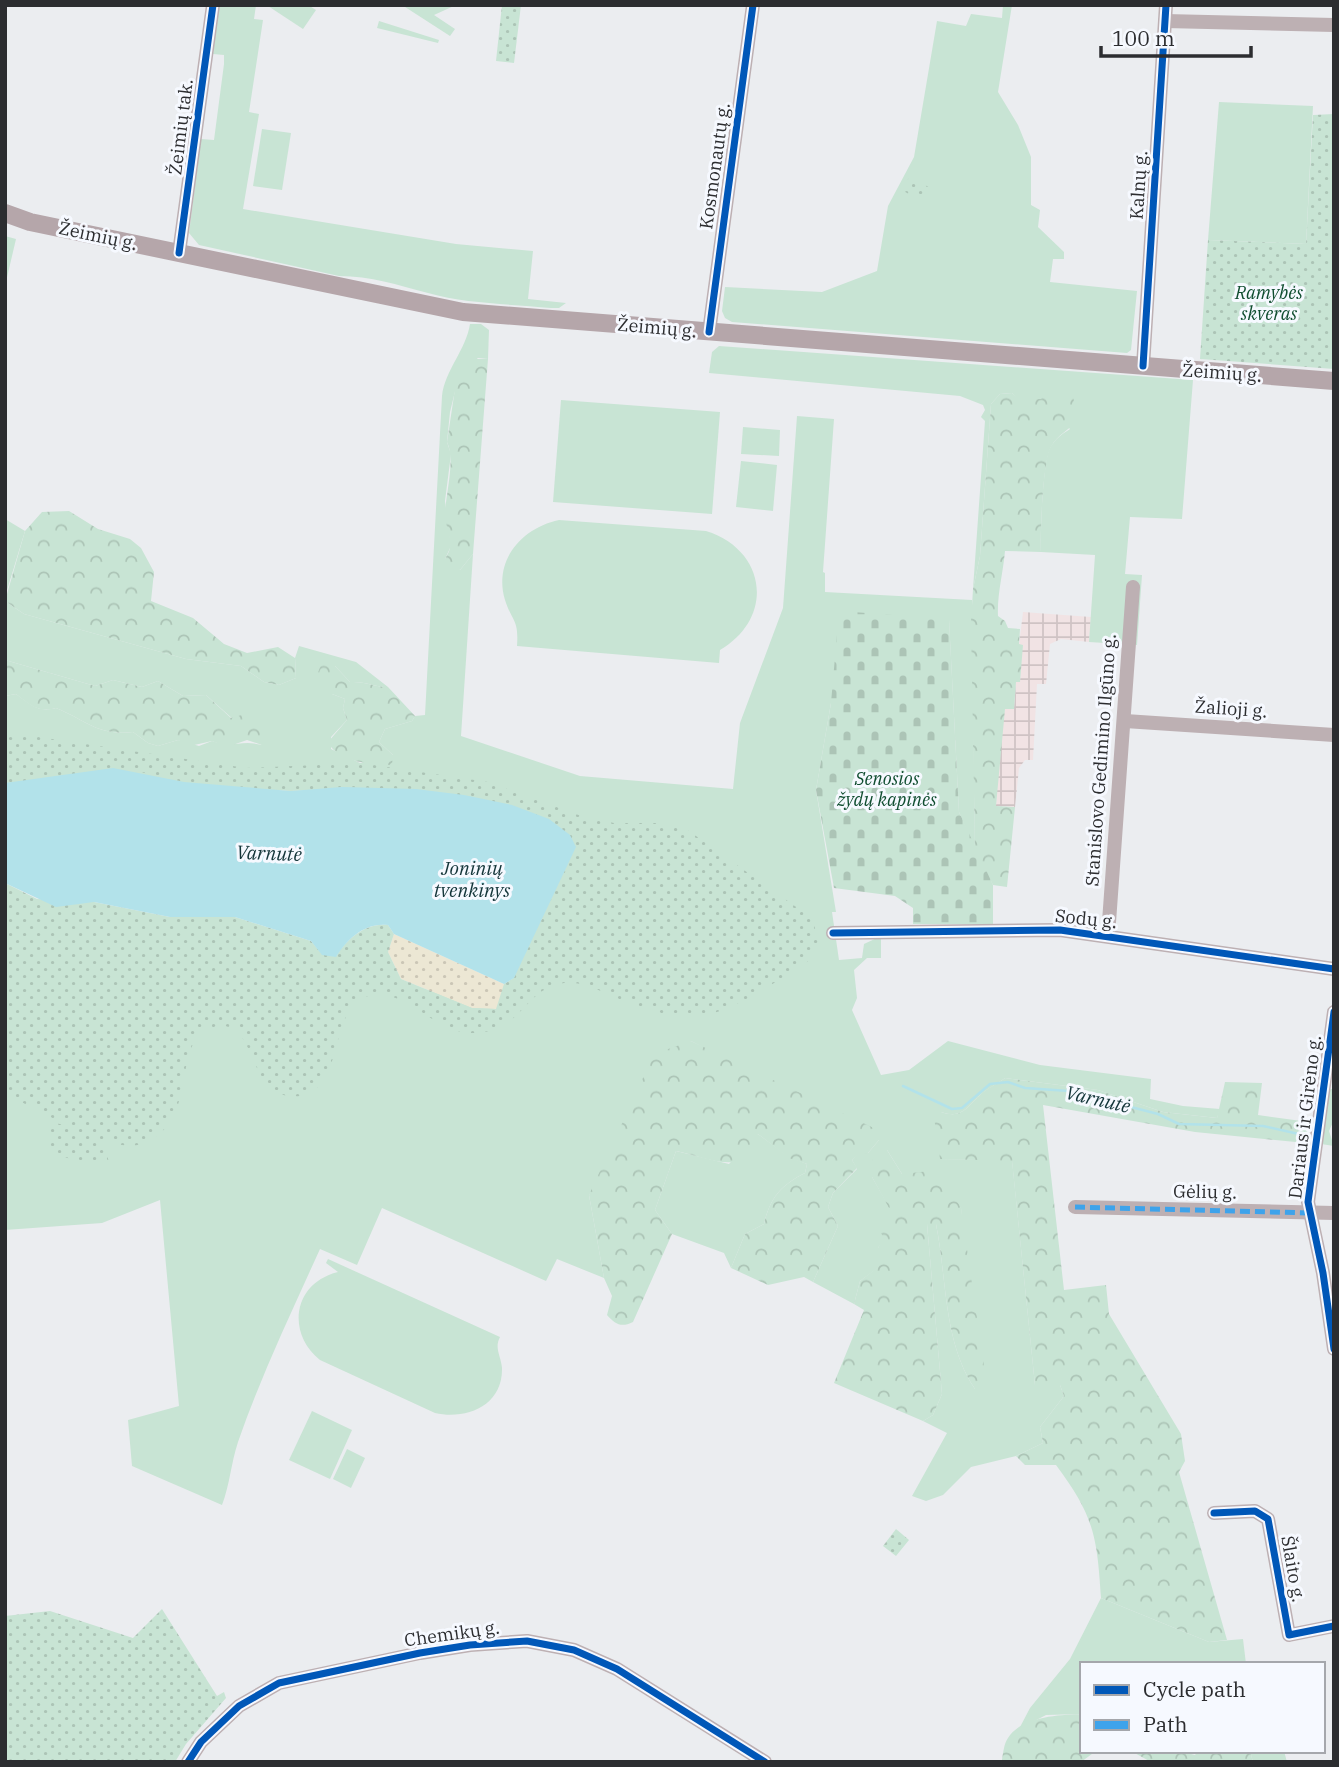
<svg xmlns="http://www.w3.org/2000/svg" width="1339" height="1767" viewBox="0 0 1339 1767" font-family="'IBM Plex Serif',serif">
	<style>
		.industrial { fill: url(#industrial-grid) }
		.grass { fill: #c8e4d4 }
		.forest { fill: url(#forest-crowns) }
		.sand { fill: url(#sand-dots) }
		.cemetery { fill: url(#cemetery-stones) }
		.park { fill: url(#park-dots) }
		.water { fill: #b2e2ea }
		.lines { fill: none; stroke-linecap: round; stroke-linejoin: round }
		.stream { stroke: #b2e2ea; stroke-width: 2.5 }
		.minor { stroke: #bdb0b3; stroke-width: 14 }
		.major { stroke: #b5a6aa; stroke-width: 18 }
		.quiet { stroke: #3ea3eb; stroke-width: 5; stroke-dasharray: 10 5; stroke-linecap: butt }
		.cycleway-casing { stroke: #f6f9ff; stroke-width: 11 }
		.cycleway { stroke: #0057b8; stroke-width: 7 }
		.labels { text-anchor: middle; stroke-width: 6; stroke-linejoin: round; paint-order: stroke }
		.street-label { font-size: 18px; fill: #2c2d30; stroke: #f6f9ff }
		.park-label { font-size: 18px; font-style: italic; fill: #0f4d2f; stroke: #f6f9ff }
		.water-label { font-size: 19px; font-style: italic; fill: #133539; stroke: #f6f9ff }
	</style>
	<defs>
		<pattern id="industrial-grid" width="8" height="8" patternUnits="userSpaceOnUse" patternTransform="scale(1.75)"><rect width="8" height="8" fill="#f1e3e4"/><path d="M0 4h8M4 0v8" fill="none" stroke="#cfc3c4"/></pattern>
		<pattern id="forest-crowns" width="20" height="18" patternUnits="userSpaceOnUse" patternTransform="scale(1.75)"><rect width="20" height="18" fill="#c8e4d4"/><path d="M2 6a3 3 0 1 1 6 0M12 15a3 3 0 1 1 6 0" fill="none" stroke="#acc4b6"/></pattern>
		<pattern id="sand-dots" width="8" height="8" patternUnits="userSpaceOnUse" patternTransform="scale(1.75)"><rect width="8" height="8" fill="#ece7d4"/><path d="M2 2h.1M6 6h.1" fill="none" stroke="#cbc6b6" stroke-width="1.8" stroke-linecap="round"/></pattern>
		<pattern id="cemetery-stones" width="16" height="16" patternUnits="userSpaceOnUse" patternTransform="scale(1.75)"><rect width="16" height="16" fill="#c8e4d4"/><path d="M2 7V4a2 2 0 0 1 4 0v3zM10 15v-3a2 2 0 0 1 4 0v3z" fill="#acc4b6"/></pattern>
		<pattern id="park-dots" width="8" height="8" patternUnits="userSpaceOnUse" patternTransform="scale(1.75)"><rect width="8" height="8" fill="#c8e4d4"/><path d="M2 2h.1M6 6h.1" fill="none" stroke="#acc4b6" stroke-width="1.8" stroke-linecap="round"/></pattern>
	</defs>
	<rect width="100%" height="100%" fill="#ebedf0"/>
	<polygon class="industrial" points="1023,612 1091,617 1089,642 1061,639 1050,644 1046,684 1037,684 1033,760 1025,760 1019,768 1015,807 996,806 1001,724 1005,709 1014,708 1016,682 1020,682 1022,645 1019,645"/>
	<g class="grass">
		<path d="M219,5h37l-2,14 9,1 -14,92 10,2 -16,95 213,35 77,7 -5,48 38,4 -7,5h-8c-40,-4 -84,-4 -123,-15 -31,-8 -57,-17 -89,-17l-140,-31 -10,-12 12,-94 13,1 10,-76v-9l-11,-1z"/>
		<polygon points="308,5 316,10 303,29 268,6"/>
		<polygon points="402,5 456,5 434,15 455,29 450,36"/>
		<polygon points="1003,5 1012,5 998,92 1018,125 1031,157 1031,205 1040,210 1038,227 1064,252 1064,259 1053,259 1050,282 1137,291 1131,350 1127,353 732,322 725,318 722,311 725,287 822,292 877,271 888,206 914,157 937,21 966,26 971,14 1002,18"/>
		<polygon points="379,21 439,40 438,43 377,28"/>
		<polygon points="1219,102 1313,106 1306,244 1208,240"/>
		<polygon points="262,129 291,133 282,190 253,186"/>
		<polygon points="5,236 16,239 5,286"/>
		<path d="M470,324h11l8,6 -1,29 -10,-1 -19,17 -9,37 -3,30 4,12 -6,47 6,45 -6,13 15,11 13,-16 -12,182 119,40 153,13 7,-66 43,-115 14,-192 37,3 -11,153 2,1v19l147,8 3,250 -16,-38 -10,-192 -118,83 -15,87 20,122h-4l7,48 23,-2 2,-14 17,-8v22h-14l-13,12 3,28 -5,12 29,65 28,-5 39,-29 92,24 111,14 -1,20 33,7 37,3 -3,9 -54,-6 -65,-22 -93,-12c-8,6 -17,10 -25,17 -14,13 -18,24 -39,17l-1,47 72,1 23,225h25l4,11 -24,31 3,16 -27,13 -45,11 -28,28 -17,6 -14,-5 35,-63 -24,-12 10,-6 9,-21 -15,-170h9c11,54 7,118 39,165l-14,-181 -59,-34 -15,-24 -15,27 24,42 -18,29 1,19 -19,14 -6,23 -41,-22 25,-56 -10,-19 5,-14 24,-24 -5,-9 6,-7h10l11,-13 -188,-99 -102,154 15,83 -47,-19 -11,22 -164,-73 -25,57 -37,-16c-29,64 -59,127 -82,193 -7,21 -8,42 -16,63l-90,-39 -4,-46 51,-14 -19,-206 -58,23 -97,7v-148l182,-52 173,-58 137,37 7,-25 10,-6 -50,-183 -459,-12v-87l11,-2c14,10 22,19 40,14 30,12 41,28 77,24l15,11 10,3 20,-6 21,6 13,-5c21,8 28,-2 50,4l-56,-50 -23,1 -25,-15 -16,6 -29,-7 -18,6 -90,-26v-59l19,13 162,45 55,7 23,16 15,3 17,-7 -1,-20 4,-12 57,16 32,25c-14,0 -23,-6 -38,-5l-15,-16 -3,28 13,5 -2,9 4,12 -16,17v12l29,14 33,-8 -14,-13 6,-13 27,-8 3,-5 10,-1 17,-319c3,-26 24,-46 28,-72z"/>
		<path d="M719,346l474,34 -11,139 -52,-2 -5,57 17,1 -5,70 -48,-3 6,-87 -54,-3c-1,-17 2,-92 9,-104 5,-9 12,-14 20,-19l-29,-30h-24l-5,-6 -12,1 -9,10 -11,152 -7,33 12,-168 -4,-4 4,-7 -2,-5 -23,-9 -251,-23 3,-21z"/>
		<polygon points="561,400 720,412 712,514 553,502"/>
		<polygon points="743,427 780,430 779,456 741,454"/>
		<polygon points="741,461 777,465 773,511 736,507"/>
		<polygon points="5,519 25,531 5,597"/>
		<path d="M559,520l147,11c61,19 69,87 14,119l-1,13 -202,-17c2,-27 -5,-24 -12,-46 -12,-40 17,-72 54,-80z"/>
		<polygon points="1331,1089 1334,1089 1334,1120 1329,1131 1334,1146 1321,1144 1326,1093"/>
		<path d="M758,1134l31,23 18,7 -2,9c-24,12 -35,25 -41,51l-19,10 -14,34 -7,-15 -52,-19 -17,-24 21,-59 53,13z"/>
		<path d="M328,1259l172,78c-6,11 1,19 2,31 1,38 -36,52 -67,45l-115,-53c-34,-27 -27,-77 18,-88l-12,-9z"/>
		<polygon points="312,1411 352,1430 330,1479 289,1460"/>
		<polygon points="347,1449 365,1458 351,1488 333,1479"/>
		<polygon points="1101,1598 1209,1642 1243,1639 1246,1664 1082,1664 1082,1714 1046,1715 1019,1729 1030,1708 1070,1659"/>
		<polygon points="1250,1751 1284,1751 1287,1762 1253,1762"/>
	</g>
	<g class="forest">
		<path d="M469,359h19l-15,195 -13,16 -15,-3 -2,-4c2,-5 6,-10 7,-15 1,-10 -4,-22 -5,-32 0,-21 11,-56 2,-74l11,-73z"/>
		<path d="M1012,393l6,6h23l6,-6 26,4 6,23c-9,9 -22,15 -28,27 -8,12 -11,87 -10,105l-36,-1c-2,23 -8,43 -7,65l7,5 3,7 12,1 -1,15 4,1 -3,37h-4l-2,27h-9l-9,97 19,1 -8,80 -14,-2 -18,-35 -4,-228 2,-33 7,-33 11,-152 9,-10z"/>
		<polygon points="69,511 98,529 130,539 141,548 154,572 151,601 193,618 224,644 247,653 278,647 295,658 296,678 279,685 264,682 241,666 186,659 24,614 5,601 25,531 42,512"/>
		<path d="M5,660l90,26 18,-6 29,7 16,-6 25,15 23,-1 25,23 25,-7 17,17 -1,13 -10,4 -15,-5 -20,7 -15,-6 -22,5 -12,-6 -20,6 -10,-3 -15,-11c-36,4 -47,-12 -77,-24 -18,5 -26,-3 -40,-14l-11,2z"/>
		<path d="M328,664l7,2 15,16c15,-1 24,5 38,5l27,29 -3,5 -27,8 -6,13 14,13 -1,10c-20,-1 -54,-2 -64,-23l19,-22 -4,-12 2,-9 -13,-5 -15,-19 4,-10z"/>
		<path d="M691,1041l189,90 -1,9 -11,13 -10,1 -6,6 5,8 -24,25 -5,14 10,19 -25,56 -9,-5 -36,8 -37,-17 14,-34 19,-10c6,-26 17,-39 41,-51l2,-9 -18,-6 -31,-24 -4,20c-24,18 -51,2 -78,-3l-21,59 17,24 -39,88c-12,6 -18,2 -26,-7l5,-19 -8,-18 -15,-83 65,-141z"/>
		<path d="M1005,1078l93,12 65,22 54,6 8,-36 37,1 -4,32 51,7 -3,21 -111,-11 -152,-27 21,185 42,-5 3,29 72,120 4,27 -6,11 48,168 -18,2 -108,-44c-4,-62 -7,-82 -45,-133h-31l-9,-9 27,-13 -3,-16 24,-31 -4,-11h-25l-23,-224 -72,-2 -6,-42 7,-5c21,7 25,-4 39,-17 7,-7 17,-11 25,-17z"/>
		<path d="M879,1149l8,1 15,24 37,-4 22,38 25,172 -4,9h-7c-32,-47 -28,-111 -39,-165h-9l15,170 -9,21 -10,6 -89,-38 30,-73 -10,-6 6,-23 18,-14v-19l5,-11 -5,-11 6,-6 11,-1 -23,-42 1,-22z"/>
		<path d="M1082,1714v37h14l-15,11 -79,-2c1,-6 2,-17 6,-22 14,-22 52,-23 74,-24z"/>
		<polygon points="1131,1751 1179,1751 1195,1755 1198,1751 1250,1751 1253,1762 1151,1762"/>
	</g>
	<polygon class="sand" points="394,934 504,984 497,1009 472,1008 401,979 388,952"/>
	<polygon class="cemetery" points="839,611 949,619 959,812 993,885 993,924 913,924 913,908 895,896 834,888 816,790 831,703"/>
	<g class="park">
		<polygon points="502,5 521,5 514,63 496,61"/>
		<polygon points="1334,114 1334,369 1200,359 1208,240 1306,244 1313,115"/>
		<polygon points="910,176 930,188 922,202 902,190"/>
		<path d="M5,732l241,36 114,-5 128,19 96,35 30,6h49l26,8 117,83 7,7 6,22c-9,25 -29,30 -50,43 -67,40 -84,38 -155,11 -15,-7 -33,-16 -50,-14 -41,5 -42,52 -94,50 -33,-1 -56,-35 -87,-38 -54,-5 -37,73 -69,95 -8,6 -15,7 -25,6 -42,-4 -32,-73 -69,-70 -52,4 -19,86 -68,113 -10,6 -18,8 -30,6 -33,-5 -85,-36 -117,-51v-211l32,16 57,3 76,15h65l76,24 11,13 14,2c11,-17 30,-34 52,-31l6,9 -6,18 13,27 71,29 24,1 8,-25 10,-6 62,-131 -64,-42 -96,-16 -74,-2 -51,4 -107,-9 -48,-11 -131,12z"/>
		<path d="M54,1123c23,3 51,15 55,40l-30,-1 -23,-8 -8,-13v-12z"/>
		<polygon points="896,1529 909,1540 896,1556 883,1546"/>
		<polygon points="162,1609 217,1696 224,1692 226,1698 186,1744 175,1762 5,1762 5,1616 50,1611 133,1638"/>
	</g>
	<path class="water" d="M113,768l71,14 107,9 51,-4 74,2 48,6 48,10 37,14 21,16 6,12 -62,131 -10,6 -110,-50 -6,-9c-23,-3 -41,14 -52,32l-14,-2 -11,-14 -76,-24h-65l-76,-15 -38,5 -51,-24v-100z"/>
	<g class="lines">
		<polyline class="stream" points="903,1086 952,1109 962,1108 990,1084 1008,1082 1025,1088 1069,1091 1158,1114 1179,1124 1263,1126 1303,1135"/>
		<g class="minor">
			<polyline points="1165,21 1334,25"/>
			<polyline points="179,253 213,5"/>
			<polyline points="709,332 753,5"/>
			<polyline points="1143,366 1166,5"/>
			<polyline points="1125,721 1334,735"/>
			<polyline points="833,933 1060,930 1334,969"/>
			<polyline points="1108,936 1133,587"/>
			<polyline points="1334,1012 1308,1202 1323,1273 1334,1349"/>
			<polyline points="1075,1207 1334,1213"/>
			<polyline points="1214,1513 1255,1511 1268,1519 1289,1635 1334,1626"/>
			<polyline points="188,1762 201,1742 239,1706 279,1683 420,1653 470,1645 527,1641 574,1650 617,1669 765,1762"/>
		</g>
		<polyline class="major" points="5,213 30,222 463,312 1334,381"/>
		<polyline class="quiet" points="1075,1207 1310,1213"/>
		<defs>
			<g id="cycleway">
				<polyline points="179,253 213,5"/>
				<polyline points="709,332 753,5"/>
				<polyline points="1143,366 1166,5"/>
				<polyline points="833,933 1060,930 1334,969"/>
				<polyline points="1334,1012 1308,1202 1323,1273 1334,1349"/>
				<polyline points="1214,1513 1255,1511 1268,1519 1289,1635 1334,1626"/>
				<polyline points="188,1762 201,1742 239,1706 279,1683 420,1653 470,1645 527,1641 574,1650 617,1669 765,1762"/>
			</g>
		</defs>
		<use href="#cycleway" class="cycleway-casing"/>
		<use href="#cycleway" class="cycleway"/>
	</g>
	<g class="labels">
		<g class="street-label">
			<text transform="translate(181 127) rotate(-83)" y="6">Žeimių tak.</text>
			<text transform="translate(715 166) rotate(-82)" y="6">Kosmonautų g.</text>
			<text transform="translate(1139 185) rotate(-86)" y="6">Kalnų g.</text>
			<text transform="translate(98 236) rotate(12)" y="6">Žeimių g.</text>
			<text transform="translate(657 328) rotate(5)" y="6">Žeimių g.</text>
			<text transform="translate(1222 373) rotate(4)" y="6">Žeimių g.</text>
			<text transform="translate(1231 709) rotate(4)" y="6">Žalioji g.</text>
			<text transform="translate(1101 760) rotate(-86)" y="6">Stanislovo Gedimino Ilgūno g.</text>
			<text transform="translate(1086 919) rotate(6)" y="6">Sodų g.</text>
			<text transform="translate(1305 1117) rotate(-83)" y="6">Dariaus ir Girėno g.</text>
			<text transform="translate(1205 1192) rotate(1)" y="6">Gėlių g.</text>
			<text transform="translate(1293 1569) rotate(80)" y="6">Šlaito g.</text>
			<text transform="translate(452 1634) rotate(-8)" y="6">Chemikų g.</text>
		</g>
		<g class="park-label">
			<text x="1269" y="299">Ramybės<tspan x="1269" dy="21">skveras</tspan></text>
			<text x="887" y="785">Senosios<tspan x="887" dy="21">žydų kapinės</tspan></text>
		</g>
		<g class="water-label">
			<text transform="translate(269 853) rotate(2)" y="7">Varnutė</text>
			<text x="472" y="875">Joninių<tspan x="472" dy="22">tvenkinys</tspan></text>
			<text transform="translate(1098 1099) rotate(13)" y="7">Varnutė</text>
		</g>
	</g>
	<rect width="1339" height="1767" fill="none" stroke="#2c2d30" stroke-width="14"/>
	<rect x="1080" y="1662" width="245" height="91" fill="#f6f9ff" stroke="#a5a7ac" stroke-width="2"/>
	<rect x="1094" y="1685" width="35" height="10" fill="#0057b8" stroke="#a5a7ac" stroke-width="2"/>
	<text x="1143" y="1697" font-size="21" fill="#2c2d30">Cycle path</text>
	<rect x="1094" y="1720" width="35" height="10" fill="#3ea3eb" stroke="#a5a7ac" stroke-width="2"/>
	<text x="1143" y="1732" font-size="21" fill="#2c2d30">Path</text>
	<path d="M1101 46v10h150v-10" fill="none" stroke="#2c2d30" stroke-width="3.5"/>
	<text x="1112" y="46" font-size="21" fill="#2c2d30" stroke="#f6f9ff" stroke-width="5" paint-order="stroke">100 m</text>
</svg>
